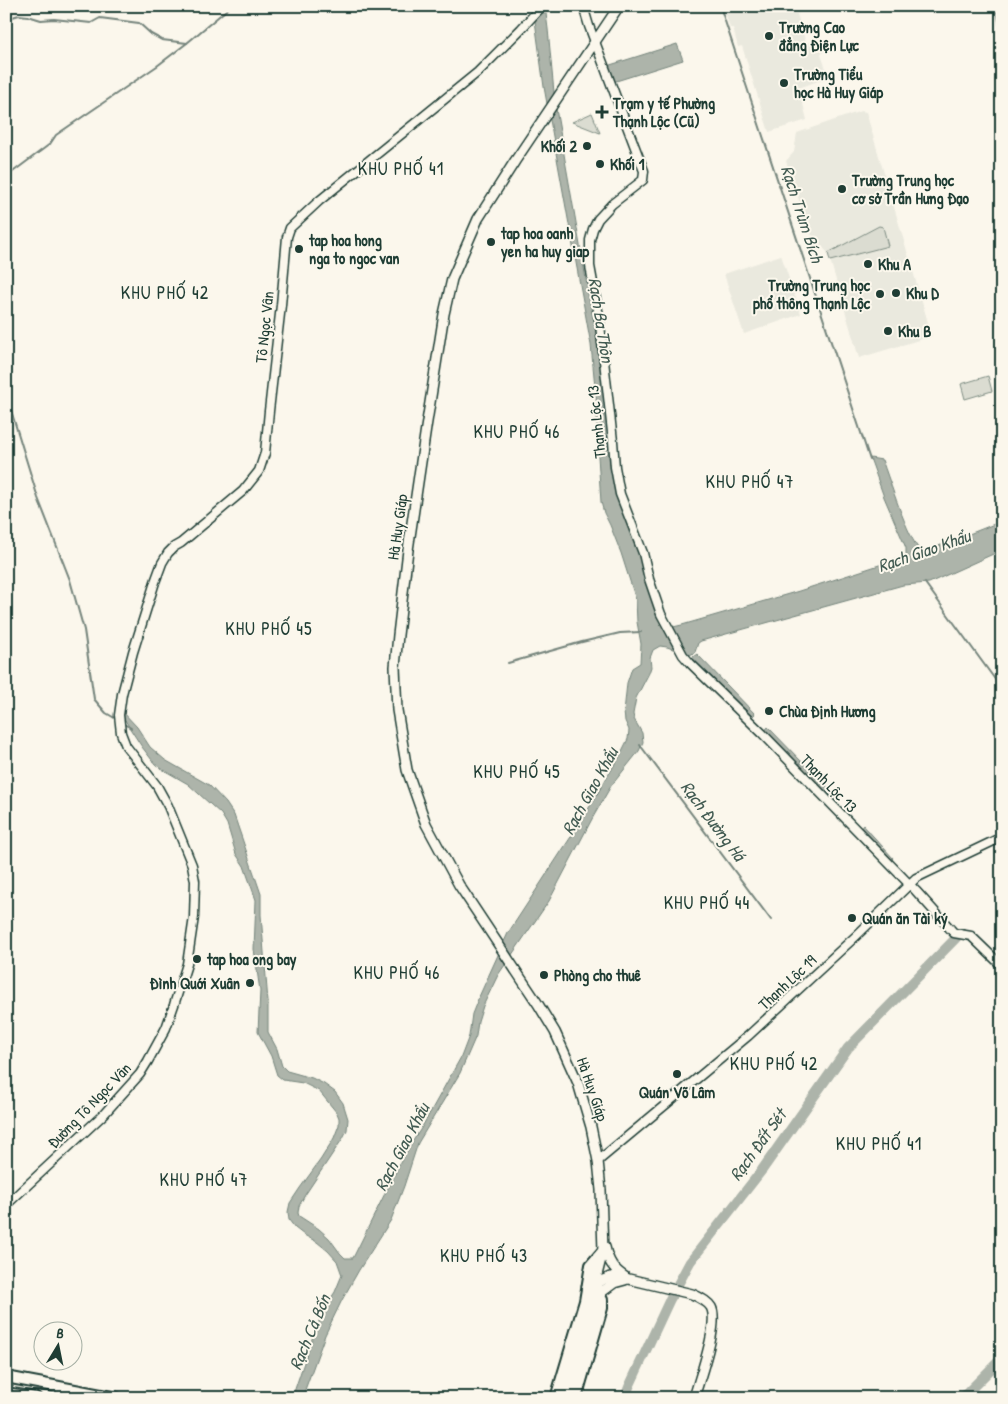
<svg xmlns="http://www.w3.org/2000/svg" width="1008" height="1404" viewBox="0 0 1008 1404" font-family="'Patrick Hand',sans-serif">
	<style>
		.built { fill: #eae9de }
		.green { fill: #dbdcd1; stroke: #7d8c82 }
		.water { fill: #adb4aa; stroke: #74847b }
		.lines { fill: none; stroke-linecap: round; stroke-linejoin: round }
		.stream { stroke: #74847b; stroke-width: 2 }
		.river { stroke: #adb4aa; stroke-width: 10 }
		.secondary-casing { stroke: #1f3d34; stroke-width: 11 }
		.primary-casing { stroke: #1f3d34; stroke-width: 12 }
		.highway-casing { stroke: #1f3d34; stroke-width: 14 }
		.secondary { stroke: #fbf7ec; stroke-width: 8 }
		.primary { stroke: #fbf7ec; stroke-width: 9 }
		.highway { stroke: #fbf7ec; stroke-width: 10 }
		.poi-dot { fill: #1f3d34; stroke: #fbf7ec; stroke-width: 2 }
		.labels { text-anchor: middle; stroke-width: 4; stroke-linejoin: round; paint-order: stroke }
		.poi-label { font-size: 16px; font-weight: bold; fill: #1f3d34; stroke: #fbf7ec; text-anchor: start }
		.street-label { font-size: 16px; fill: #1f3d34; stroke: #fbf7ec }
		.neighbourhood-label { font-size: 18px; letter-spacing: 1px; fill: #1f3d34; stroke: #fbf7ec }
		.water-label { font-size: 18px; font-style: italic; fill: #425b52; stroke: #fbf7ec }
	</style>
	<rect width="100%" height="100%" fill="#fbf7ec"/>
	<filter id="ink" filterUnits="userSpaceOnUse"><feTurbulence type="fractalNoise" baseFrequency=".02" numOctaves="2"/><feDisplacementMap in="SourceGraphic" scale="10" xChannelSelector="R" yChannelSelector="G"/><feConvolveMatrix kernelMatrix="1 2 1 2 8 2 1 2 1" color-interpolation-filters="sRGB"/></filter>
	<g filter="url(#ink)">
		<g class="built">
			<polygon points="723,6 807,6 808,10 797,14 806,43 820,40 824,50 821,55 829,77 799,88 807,120 769,132 742,46 738,47 733,28 730,28"/>
			<polygon points="861,111 866,112 932,336 859,358 828,253 810,233 786,161 794,152 797,133"/>
			<polygon points="781,255 801,314 744,334 724,274"/>
		</g>
		<g class="green">
			<polygon points="592,113 600,133 572,122"/>
			<polygon points="879,226 883,227 888,246 830,261 828,253"/>
			<polygon points="988,376 992,391 965,399 961,384"/>
		</g>
		<g class="water">
			<path d="M533,6h12l3,23 7,74 36,205 9,42 14,136 4,15 20,47 27,78 8,1 9,-2 117,-34 105,-34 2,-3v-6l-22,-51 -14,-39 12,2c7,18 26,79 38,90 3,2 8,1 11,-1l71,-28v29l-73,33 -26,2 -202,56 -3,2 -3,9 -5,3 -23,-8 -7,-1 -7,4 -3,8 1,9 -2,6 -13,25 -3,16 1,5 8,14 1,9 -4,9 -28,35 -19,33 -43,82 -51,74 -15,31 -5,16 -2,14 -16,37 -42,70 -14,43 -13,34 -32,50 -17,30 -17,35 -23,63h-10l23,-68 12,-26 8,-12 7,-17 -5,-14 -9,-10 -11,-9 -13,-7 -9,-7 -6,-8 -1,-8 2,-9 10,-15 21,-29 13,-21 5,-13v-7l-2,-5 -18,-22 -16,-8 -20,-3 -6,-5 -6,-19 -13,-24 2,-41 -6,-42 2,-49 -12,-34 -8,-12 -9,-30 -6,-10 -33,-30 -26,-15 -7,-5 -13,-17 -11,-17 -9,-15v-4l15,16 13,20 15,13 44,25 17,18 8,12 27,79v21l7,87v30l9,17 5,17 5,5 25,7 12,6 11,8 8,11 5,16 -1,11 -4,8 -38,57 -6,11 -1,7 1,3 20,13 10,9 11,15 5,5h8l51,-103 18,-28 39,-70 8,-21 3,-22 6,-15 30,-66 72,-110 39,-66 9,-18 1,-9 -4,-9 -1,-9 3,-29 5,-15 8,-5 1,-19 -4,-22 -1,-22 -15,-47 -11,-28 -6,-12 -3,-11 -4,-61v-33l-6,-63 -47,-258z"/>
			<polygon points="677,44 683,60 613,82 607,66"/>
			<polygon points="697,654 755,714 751,718 690,659"/>
			<polygon points="768,727 801,761 798,766 764,732"/>
			<polygon points="802,761 840,799 834,802 799,766"/>
			<polygon points="863,825 893,858 890,861 860,829"/>
		</g>
		<g class="lines">
			<g class="stream">
				<polyline points="720,6 870,460"/>
				<polyline points="996,6 1002,37"/>
				<polyline points="6,19 19,15 28,16 41,20 54,19 91,23 100,18 139,23 151,34 162,40 187,43"/>
				<polyline points="6,177 50,144 56,135 157,66 187,43 231,6"/>
				<polyline points="6,394 38,498 70,580 84,630 94,699 106,713 118,720"/>
				<polyline points="925,583 1002,689"/>
				<polyline points="508,663 582,642 620,633 641,632"/>
				<polyline points="122,723 131,728"/>
				<polyline points="640,745 771,920"/>
			</g>
			<g class="river">
				<polyline points="625,1398 629,1387 670,1299 690,1262 762,1170 848,1048 956,938"/>
				<polyline points="962,1398 1002,1358"/>
			</g>
			<defs>
				<g id="secondary">
					<polyline points="583,6 589,26 644,171 643,180 612,204 598,219 593,229 590,240 590,266 599,316 613,441 615,467 620,494 643,553 649,579 661,614 683,655 690,663 762,733 916,891 954,933 971,936 1002,966"/>
					<polyline points="598,1161 748,1036 856,936 916,878 1002,837"/>
					<polyline points="6,1205 104,1114 140,1074 148,1061 166,1028 174,1005 187,964 194,917 195,881 192,865 168,806 157,786 126,746 121,733 119,715 122,694 133,652 155,582 162,563 168,553 174,547 181,543 243,491 259,471 265,453 269,411 281,305 287,237 290,228 319,201 478,72 521,29 542,6"/>
				</g>
				<g id="primary">
					<path d="M605,1247c3,14 8,22 20,30"/>
					<path d="M594,1287c7,-6 12,-10 22,-11l76,18c7,3 15,7 19,13 9,16 -12,72 -17,91"/>
					<polyline points="599,1294 614,1283 625,1280"/>
					<polyline points="563,1398 587,1315 603,1251 601,1190 598,1161 591,1127 578,1083 555,1032 538,1004 459,885 426,824 407,770 397,710 395,667 398,635 408,550 426,428 444,314 452,279 478,219 515,161 619,6"/>
					<polyline points="569,1398 600,1291"/>
				</g>
				<g id="highway">
					<polyline points="6,1377 117,1398"/>
					<polyline points="6,1393 36,1398"/>
					<polyline points="556,1398 585,1301 591,1265 603,1251"/>
					<polyline points="576,1398 602,1308 602,1300 599,1294"/>
				</g>
			</defs>
			<use href="#secondary" class="secondary-casing"/>
			<use href="#primary" class="primary-casing"/>
			<use href="#highway" class="highway-casing"/>
			<use href="#secondary" class="secondary"/>
			<use href="#primary" class="primary"/>
			<use href="#highway" class="highway"/>
		</g>
	</g>
	<g class="poi-dot">
		<circle cx="769" cy="36" r="5"/>
		<circle cx="784" cy="83" r="5"/>
		<path d="M599.5 104.5h5v5h5v5h-5v5h-5v-5h-5v-5h5z"/>
		<circle cx="587" cy="146" r="5"/>
		<circle cx="600" cy="164" r="5"/>
		<circle cx="842" cy="189" r="5"/>
		<circle cx="491" cy="242" r="5"/>
		<circle cx="299" cy="249" r="5"/>
		<circle cx="868" cy="264" r="5"/>
		<circle cx="896" cy="293" r="5"/>
		<circle cx="880" cy="294" r="5"/>
		<circle cx="888" cy="331" r="5"/>
		<circle cx="769" cy="711" r="5"/>
		<circle cx="852" cy="918" r="5"/>
		<circle cx="197" cy="959" r="5"/>
		<circle cx="544" cy="975" r="5"/>
		<circle cx="250" cy="983" r="5"/>
		<circle cx="677" cy="1074" r="5"/>
	</g>
	<g class="labels">
		<g class="poi-label">
			<text x="779" y="33">Trường Cao<tspan x="779" dy="18">đẳng Điện Lực</tspan></text>
			<text x="794" y="80">Trường Tiểu<tspan x="794" dy="18">học Hà Huy Giáp</tspan></text>
			<text x="613" y="109">Trạm y tế Phường<tspan x="613" dy="18">Thạnh Lộc (Cũ)</tspan></text>
			<text x="577" y="152" text-anchor="end">Khối 2</text>
			<text x="610" y="170">Khối 1</text>
			<text x="852" y="186">Trường Trung học<tspan x="852" dy="18">cơ sở Trần Hưng Đạo</tspan></text>
			<text x="501" y="239">tap hoa oanh<tspan x="501" dy="18">yen ha huy giap</tspan></text>
			<text x="309" y="246">tap hoa hong<tspan x="309" dy="18">nga to ngoc van</tspan></text>
			<text x="878" y="270">Khu A</text>
			<text x="870" y="291" text-anchor="end">Trường Trung học<tspan x="870" dy="18">phổ thông Thạnh Lộc</tspan></text>
			<text x="906" y="299">Khu D</text>
			<text x="898" y="337">Khu B</text>
			<text x="779" y="717">Chùa Định Hương</text>
			<text x="862" y="924">Quán ăn Tài ký</text>
			<text x="207" y="965">tap hoa ong bay</text>
			<text x="554" y="981">Phòng cho thuê</text>
			<text x="240" y="989" text-anchor="end">Đình Quới Xuân</text>
			<text x="677" y="1098" text-anchor="middle">Quán Võ Lâm</text>
		</g>
		<g class="street-label">
			<text transform="translate(264 327) rotate(-84)" y="6">Tô Ngọc Vân</text>
			<text transform="translate(596 422) rotate(-96)" y="6">Thạnh Lộc 13</text>
			<text transform="translate(397 527) rotate(-82)" y="6">Hà Huy Giáp</text>
			<text transform="translate(829 783) rotate(46)" y="6">Thạnh Lộc 13</text>
			<text transform="translate(787 982) rotate(-43)" y="6">Thạnh Lộc 19</text>
			<text transform="translate(593 1089) rotate(71)" y="6">Hà Huy Giáp</text>
			<text transform="translate(89 1105) rotate(-46)" y="6">Đường Tô Ngọc Vân</text>
		</g>
		<g class="neighbourhood-label">
			<text x="401" y="175">KHU PHỐ 41</text>
			<text x="165" y="299">KHU PHỐ 42</text>
			<text x="517" y="438">KHU PHỐ 46</text>
			<text x="750" y="488">KHU PHỐ 47</text>
			<text x="269" y="635">KHU PHỐ 45</text>
			<text x="517" y="778">KHU PHỐ 45</text>
			<text x="707" y="909">KHU PHỐ 44</text>
			<text x="397" y="979">KHU PHỐ 46</text>
			<text x="774" y="1070">KHU PHỐ 42</text>
			<text x="879" y="1150">KHU PHỐ 41</text>
			<text x="204" y="1186">KHU PHỐ 47</text>
			<text x="484" y="1262">KHU PHỐ 43</text>
		</g>
		<g class="water-label">
			<text transform="translate(802 214) rotate(72)" y="6">Rạch Trùm Bích</text>
			<text transform="translate(601 320) rotate(81)" y="6">Rạch Ba Thôn</text>
			<text transform="translate(924 551) rotate(-19)" y="6">Rạch Giao Khẩu</text>
			<text transform="translate(590 791) rotate(-61)" y="6">Rạch Giao Khẩu</text>
			<text transform="translate(713 821) rotate(53)" y="6">Rạch Đường Há</text>
			<text transform="translate(758 1145) rotate(-54)" y="6">Rạch Đất Sét</text>
			<text transform="translate(402 1147) rotate(-62)" y="6">Rạch Giao Khẩu</text>
			<text transform="translate(310 1332) rotate(-67)" y="6">Rạch Cả Bốn</text>
		</g>
	</g>
	<rect width="1008" height="1404" fill="none" stroke="#fbf7ec" stroke-width="25"/>
	<rect x="12" y="12" width="983" height="1379" fill="none" stroke="#1f3d34" stroke-width="2" filter="url(#ink)"/>
	<g transform="translate(58 1346) rotate(10)"><circle r="24" fill="#fbf7ec" stroke="#a3ada2"/>
	<path d="M0-4L9 19L0 12L-9 19Z" fill="#1f3d34"/>
	<text y="-8" font-size="14" font-weight="bold" text-anchor="middle" fill="#1f3d34">B</text>
	</g>
</svg>
